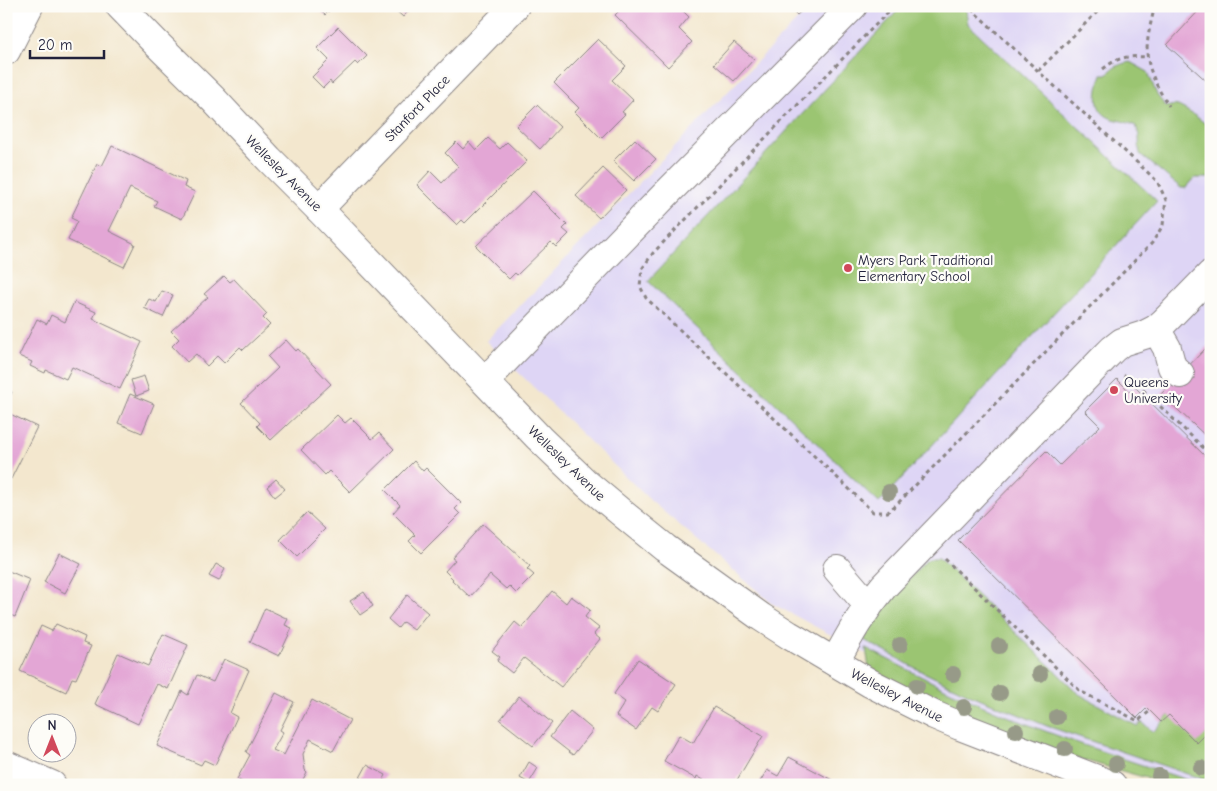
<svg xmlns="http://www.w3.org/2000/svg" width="1217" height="791" viewBox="0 0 1217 791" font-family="'Comic Neue',sans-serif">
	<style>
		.built { fill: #ded5f5 }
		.green { fill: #9bc572; stroke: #5e7456 }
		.building { fill: #e3a6d5 }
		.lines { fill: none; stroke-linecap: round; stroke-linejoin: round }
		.minor-casing { stroke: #8a8484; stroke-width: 30 }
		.path { stroke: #8a8484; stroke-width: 3; stroke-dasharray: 4 4; stroke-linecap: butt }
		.minor { stroke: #fff; stroke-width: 28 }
		.tree { fill: #979a88 }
		.poi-dot { fill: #d1495b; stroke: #fdfcf7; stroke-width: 2 }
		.labels { text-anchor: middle; stroke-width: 4.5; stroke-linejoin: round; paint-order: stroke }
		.street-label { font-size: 14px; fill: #22223b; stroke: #fdfcf7 }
		.poi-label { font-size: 14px; fill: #22223b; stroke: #fdfcf7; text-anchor: start }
	</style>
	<rect width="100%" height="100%" fill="#fdfcf7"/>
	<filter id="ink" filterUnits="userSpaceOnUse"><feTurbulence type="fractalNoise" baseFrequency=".02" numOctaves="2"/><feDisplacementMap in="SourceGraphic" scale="10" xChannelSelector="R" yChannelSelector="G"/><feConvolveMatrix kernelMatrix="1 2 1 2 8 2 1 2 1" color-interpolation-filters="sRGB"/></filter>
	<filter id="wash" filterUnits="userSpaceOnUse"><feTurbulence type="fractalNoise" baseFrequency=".0096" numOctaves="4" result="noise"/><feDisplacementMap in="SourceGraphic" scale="20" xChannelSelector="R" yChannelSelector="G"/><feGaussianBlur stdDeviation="1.12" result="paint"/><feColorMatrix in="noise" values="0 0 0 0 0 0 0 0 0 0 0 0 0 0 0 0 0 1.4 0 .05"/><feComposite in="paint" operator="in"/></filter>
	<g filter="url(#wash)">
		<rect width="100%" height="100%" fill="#f3e7ce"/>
		<polygon class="built" points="811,6 1211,6 1211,785 1175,785 940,693 773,604 651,501 486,341"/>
		<g class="green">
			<polygon points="902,6 961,6 966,9 968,24 1157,201 879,503 648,281"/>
			<path d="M1130,62l18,10 9,23 9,12c4,-1 8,-2 12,-1 9,4 28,16 33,24v45l-2,3h-14l-9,10h-5l-41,-34c-2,-12 1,-16 -4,-28 -8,-4 -15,-5 -23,-7 -22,-7 -16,-29 -11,-45h5c7,-7 12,-10 23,-12z"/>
			<polygon points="928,558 939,558 1079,694 1137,726 1142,722 1153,732 1169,715 1207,733 1211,736 1211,782 1047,726 969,694 919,670 864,640 882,608"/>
			<path d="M866,648c44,23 88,46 134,65 66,28 134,49 202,72h-31l-109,-31 -119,-48 -74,-37z"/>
		</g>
		<g id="blocks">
			<g class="building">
				<polygon points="315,6 334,6 325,15"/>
				<polygon points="391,6 413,6 403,17"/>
				<polygon points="624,6 678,6 689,17 679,29 692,42 668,67 615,15"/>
				<polygon points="788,6 807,6 797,15"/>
				<polygon points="1203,6 1211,6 1211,85 1167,45"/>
				<polygon points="338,27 367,56 358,65 355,62 332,84 330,81 323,88 312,77 329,60 317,48"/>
				<polygon points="598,39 626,66 612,80 633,100 622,112 625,114 601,138 575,112 579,108 554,83"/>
				<polygon points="734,42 754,59 734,81 714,64"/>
				<polygon points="537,105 560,127 540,149 516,126"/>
				<polygon points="488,138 500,149 507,142 527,161 465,223 462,220 457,225 417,185 430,171 442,183 458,166 445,153 456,142 463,149 469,142 476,150"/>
				<polygon points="635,139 656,159 634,181 613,161"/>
				<polygon points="112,146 186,181 184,187 195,192 182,219 154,206 157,201 130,188 109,231 135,244 124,267 68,240 77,221 71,218 97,164 102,166"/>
				<polygon points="603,168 626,190 599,218 576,196"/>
				<polygon points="533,191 567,225 563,229 569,234 556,247 551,242 517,275 515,273 509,279 476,246"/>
				<polygon points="224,276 230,282 234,279 267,314 263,318 270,325 243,350 240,347 224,363 217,356 207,366 196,354 187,362 172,346 179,339 171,331 208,297 204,294"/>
				<polygon points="162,291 173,295 163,317 144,308 149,299 156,302"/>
				<polygon points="74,302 96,312 93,319 142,342 120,389 72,367 66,379 46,370 45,373 30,366 32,362 19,356 37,319 47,324 51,315 65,322"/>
				<polygon points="286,340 296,351 298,349 331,384 271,440 257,426 260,423 241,403 278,368 268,357"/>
				<polygon points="1211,343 1211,441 1161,394"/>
				<polygon points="144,376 149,391 136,396 131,380"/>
				<polygon points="1117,379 1130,392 1135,387 1211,462 1211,736 1207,733 1197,743 1169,715 1161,722 1147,708 1137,718 958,540 1046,451 1060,465 1100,426 1085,411"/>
				<polygon points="6,389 12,392 6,405"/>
				<polygon points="130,394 154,404 142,433 118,423"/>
				<polygon points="6,412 37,427 11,479 6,476"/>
				<polygon points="337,415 345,423 351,418 372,439 379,433 394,449 350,492 329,471 325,475 301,450"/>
				<polygon points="414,461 423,471 426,468 461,503 455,509 460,514 421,553 409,541 415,535 393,513 400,505 385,490"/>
				<polygon points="276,479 285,489 275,497 267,487"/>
				<polygon points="307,512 325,529 297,557 280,540"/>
				<polygon points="483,524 530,566 527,569 534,575 516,593 509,586 506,589 490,575 470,597 452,580 453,579 445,571 455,560 452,558"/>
				<polygon points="59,553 81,564 65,593 44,582"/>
				<polygon points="216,564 225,569 219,581 209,576"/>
				<polygon points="6,570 30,580 15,617 6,613"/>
				<polygon points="552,591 566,603 571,596 590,610 585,617 599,628 594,634 600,639 561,687 524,658 512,673 497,661 500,657 492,651 515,622 522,628"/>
				<polygon points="364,592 373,606 360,615 350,601"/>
				<polygon points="407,595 428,613 414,630 403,622 398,628 388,619"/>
				<polygon points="265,608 288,619 285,625 292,628 279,656 250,642"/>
				<polygon points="56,624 85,637 83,643 91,646 76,679 72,678 66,692 20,671 41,626 52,631"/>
				<polygon points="163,634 188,645 168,689 157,684 138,724 95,704 118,653 148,666"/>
				<polygon points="224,659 249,670 230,713 237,717 215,765 204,760 201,765 157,746 182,691 188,695 197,675 213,682"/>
				<polygon points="638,659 676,684 658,711 652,707 636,730 616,716 625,702 614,694"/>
				<polygon points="276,693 294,702 280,730 283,732 273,750 284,755 312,700 350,720 333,751 310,739 303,754 305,770 307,772 300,785 247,785 237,779 250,755 246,752"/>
				<polygon points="519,696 552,723 533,746 500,720"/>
				<polygon points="714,707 763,736 734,785 709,785 710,784 697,776 696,779 664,761 679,735 693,743"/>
				<polygon points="570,711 593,730 573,755 550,737"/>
				<polygon points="789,757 832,780 830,785 758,785 767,770 778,776"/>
				<polygon points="529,762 538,768 529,783 520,778"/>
				<polygon points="367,765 386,775 381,785 356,785"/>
			</g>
		</g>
	</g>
	<g filter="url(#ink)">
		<use href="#blocks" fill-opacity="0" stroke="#8a8484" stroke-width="1"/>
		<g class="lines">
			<defs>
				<g id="minor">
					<polyline points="120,6 155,42 213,99 269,159 319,209 539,438 587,484 623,514 665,548 761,617 789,635 870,683 934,715 960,726 1112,785"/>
					<polyline points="6,51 29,6"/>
					<polyline points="319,209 515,6"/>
					<polyline points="1156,329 1167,348 1172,367 1180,374"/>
					<polyline points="485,381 665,195 853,6"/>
					<polyline points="837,569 868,605"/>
					<path d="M835,662c15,-28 28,-51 49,-76l221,-229 8,-8 9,-7 22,-7 12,-6 8,-7 47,-48"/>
					<polyline points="6,765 52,785"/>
				</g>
			</defs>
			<use href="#minor" class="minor-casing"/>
			<g class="path">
				<polyline points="894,6 653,253 642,269 640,286 646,298 844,484 873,512 888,512 899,502 1152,243 1163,225 1166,200 1157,181 968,6"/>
				<path d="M1155,6c-4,15 -8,31 -8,46 1,19 12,39 22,54"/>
				<path d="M1103,69c16,-13 25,-13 45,-12"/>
				<polyline points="1038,71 1103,6"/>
				<polyline points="1124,375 1139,386 1211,455"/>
				<polyline points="945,559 1080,691 1138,721 1150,711"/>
			</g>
			<use href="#minor" class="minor"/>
		</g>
		<g class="tree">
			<circle cx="889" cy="492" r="8"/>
			<circle cx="900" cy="645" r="8"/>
			<circle cx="999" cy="646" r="8"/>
			<circle cx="953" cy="674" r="8"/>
			<circle cx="1040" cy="674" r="8"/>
			<circle cx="917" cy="686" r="8"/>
			<circle cx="1000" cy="693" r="8"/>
			<circle cx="964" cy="707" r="8"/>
			<circle cx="1057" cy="717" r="8"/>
			<circle cx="1016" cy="731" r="8"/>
			<circle cx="1065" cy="749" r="8"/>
			<circle cx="1116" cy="764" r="8"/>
			<circle cx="1201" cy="768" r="8"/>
			<circle cx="1159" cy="776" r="8"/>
		</g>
	</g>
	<g class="poi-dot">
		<circle cx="848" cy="268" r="5"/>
		<circle cx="1114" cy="390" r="5"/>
	</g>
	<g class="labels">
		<g class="street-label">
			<text transform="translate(417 108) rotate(-46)" y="5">Stanford Place</text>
			<text transform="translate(284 173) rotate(45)" y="5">Wellesley Avenue</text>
			<text transform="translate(567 463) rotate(44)" y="5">Wellesley Avenue</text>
			<text transform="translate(897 695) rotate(27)" y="5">Wellesley Avenue</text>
		</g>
		<g class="poi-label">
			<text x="858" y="265">Myers Park Traditional<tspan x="858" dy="16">Elementary School</tspan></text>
			<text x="1124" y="387">Queens<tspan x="1124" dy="16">University</tspan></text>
		</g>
	</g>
	<rect width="1217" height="791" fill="none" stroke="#fdfcf7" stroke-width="25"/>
	<g transform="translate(52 738)"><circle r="24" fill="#fdfcf7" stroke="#a5a5ac"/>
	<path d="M0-4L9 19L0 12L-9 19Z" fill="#d1495b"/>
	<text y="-8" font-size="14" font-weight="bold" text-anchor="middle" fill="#22223b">N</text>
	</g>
	<path d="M30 50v8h74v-8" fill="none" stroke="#22223b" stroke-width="2.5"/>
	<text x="38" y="50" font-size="15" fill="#22223b" stroke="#fdfcf7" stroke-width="4" paint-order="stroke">20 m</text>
</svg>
